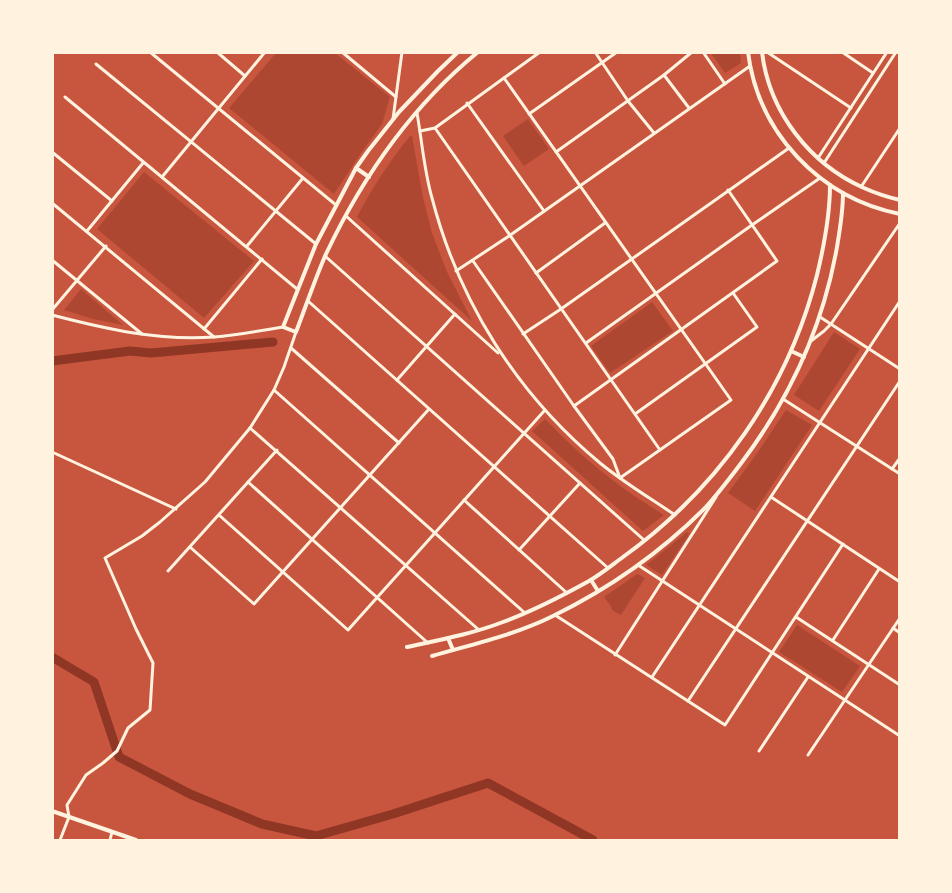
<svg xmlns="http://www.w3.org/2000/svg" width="952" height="893" viewBox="0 0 952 893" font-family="Rubik,sans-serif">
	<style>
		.green { fill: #ae4732 }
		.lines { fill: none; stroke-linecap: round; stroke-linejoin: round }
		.river { stroke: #8f3625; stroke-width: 9 }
		.minor { stroke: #fff3e0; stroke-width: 3 }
		.tertiary { stroke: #fff3e0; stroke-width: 4 }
	</style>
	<rect width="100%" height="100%" fill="#c8553d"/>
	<g class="green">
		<polygon points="276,53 335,53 390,97 382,124 361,153 334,194 229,108"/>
		<polygon points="711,53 740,53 741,63 725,73"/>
		<polygon points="528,119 549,149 524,166 503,136"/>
		<path d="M410,136h2l11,62 9,35 15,39 25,49 -115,-104c15,-29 32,-55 53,-81z"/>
		<polygon points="144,172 254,261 204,318 97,229"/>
		<polygon points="81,289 123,325 93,319 64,310"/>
		<polygon points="652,302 673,331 610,373 591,346"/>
		<polygon points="834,332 860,349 819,411 794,395"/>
		<polygon points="786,410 812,425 755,511 728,493 758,452"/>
		<path d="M545,419c37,39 73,68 119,96l-21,16 -111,-100z"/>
		<polygon points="687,532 689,533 688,536 662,575 646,565"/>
		<polygon points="637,574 645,578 621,615 612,610 611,606 604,597"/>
		<polygon points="797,625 860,666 842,692 779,652"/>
	</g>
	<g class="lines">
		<g class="river">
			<polyline points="52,361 130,351 151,353 273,342"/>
			<polyline points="52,657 94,682 119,757 190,794 262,824 316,836 393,814 488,783 593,840"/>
		</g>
		<g class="minor">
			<polyline points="150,52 336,205"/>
			<polyline points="217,52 245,76"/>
			<polyline points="342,52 396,97"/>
			<polyline points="595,52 628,101 654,133"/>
			<polyline points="703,52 725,84"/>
			<polyline points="767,52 851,108"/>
			<polyline points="842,52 873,73"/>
			<polyline points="96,64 316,244"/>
			<polyline points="664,75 689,108"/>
			<polyline points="65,97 297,289"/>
			<polyline points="467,103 544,211"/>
			<path d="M417,113c5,28 7,57 15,85 27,104 85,196 168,265 23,19 50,35 75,52"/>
			<polyline points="529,114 617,52"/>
			<polyline points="393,119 402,52"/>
			<polyline points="435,128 660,450"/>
			<polyline points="420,131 435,128 540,52"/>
			<polyline points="52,152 112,201"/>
			<polyline points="556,152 664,75 692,52"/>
			<polyline points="818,158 887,52"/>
			<polyline points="824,163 896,52"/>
			<polyline points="162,177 265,52"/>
			<polyline points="861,187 900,128"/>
			<polyline points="52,203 214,337"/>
			<polyline points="346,216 498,353"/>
			<polyline points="87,231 143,163"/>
			<polyline points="247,246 303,178"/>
			<polyline points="325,256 644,540"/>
			<polyline points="52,260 142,334"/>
			<polyline points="473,261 574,406 613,459 620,478 731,400 504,78"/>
			<polyline points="456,271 509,236 750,66"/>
			<polyline points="536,273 605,223"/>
			<polyline points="308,301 608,568"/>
			<polyline points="52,310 106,246"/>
			<path d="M52,315c54,14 106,26 162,22 23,-2 46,-6 69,-10"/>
			<polyline points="820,317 900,369"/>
			<polyline points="204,329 262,259"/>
			<polyline points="523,334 561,309 789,148"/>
			<polyline points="811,341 824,331 831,324 900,223"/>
			<polyline points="586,343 752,225 820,178"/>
			<polyline points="291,348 399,443"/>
			<polyline points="397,380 455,314"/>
			<polyline points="274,390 525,613"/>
			<polyline points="783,399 900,474"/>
			<polyline points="574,406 777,261 728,190"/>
			<polyline points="635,414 757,327 733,293"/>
			<polyline points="250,428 479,630"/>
			<polyline points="52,452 176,509"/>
			<polyline points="892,469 900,458"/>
			<polyline points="248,482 428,643"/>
			<polyline points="771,497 900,582"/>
			<polyline points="464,500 567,593"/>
			<polyline points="219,515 348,630 545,410"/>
			<polyline points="190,547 254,604 429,409"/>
			<polyline points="519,550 580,483"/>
			<polyline points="638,565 900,736"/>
			<polyline points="168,571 277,450"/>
			<polyline points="555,615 725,725 843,544"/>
			<polyline points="796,617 900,685"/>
			<polyline points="893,628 900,633"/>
			<polyline points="833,640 879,569"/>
			<polyline points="615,655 716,497"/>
			<polyline points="652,677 900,301"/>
			<polyline points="688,701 900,381"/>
			<polyline points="759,751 808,677"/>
			<polyline points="808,755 900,618"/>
			<polyline points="60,840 69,817 67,805 86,775 103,763 117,751 128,728 150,710 153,663 136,629 105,558 142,536 160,522 205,482 250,428 274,390 284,367 296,332"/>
			<polyline points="110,840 112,832"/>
		</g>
		<g class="tertiary">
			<path d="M458,52l-20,19 -39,41 -31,39 -12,17 -40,76 -33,83 13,5c10,-26 19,-53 30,-78 36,-76 86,-148 152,-202"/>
			<path d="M748,52c10,81 72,146 152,162"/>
			<path d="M762,52c7,60 48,112 102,136 11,5 23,9 36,12"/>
			<polyline points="356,168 369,177"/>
			<polyline points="791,351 804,357"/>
			<polyline points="591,580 598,591"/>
			<polyline points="448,638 453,650"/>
			<path d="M407,647c32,-7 65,-13 96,-25 30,-11 59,-26 86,-41 12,-7 23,-16 34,-24 96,-69 165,-168 194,-282 7,-29 13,-60 13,-90"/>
			<path d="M432,656c41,-12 83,-21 121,-40 55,-27 109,-65 152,-108 13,-14 25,-30 37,-46 48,-64 81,-136 95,-215 3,-18 6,-35 6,-54"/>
			<polyline points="52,811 136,840"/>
		</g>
	</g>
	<rect width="952" height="893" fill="none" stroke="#fff3e0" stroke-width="108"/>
</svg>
